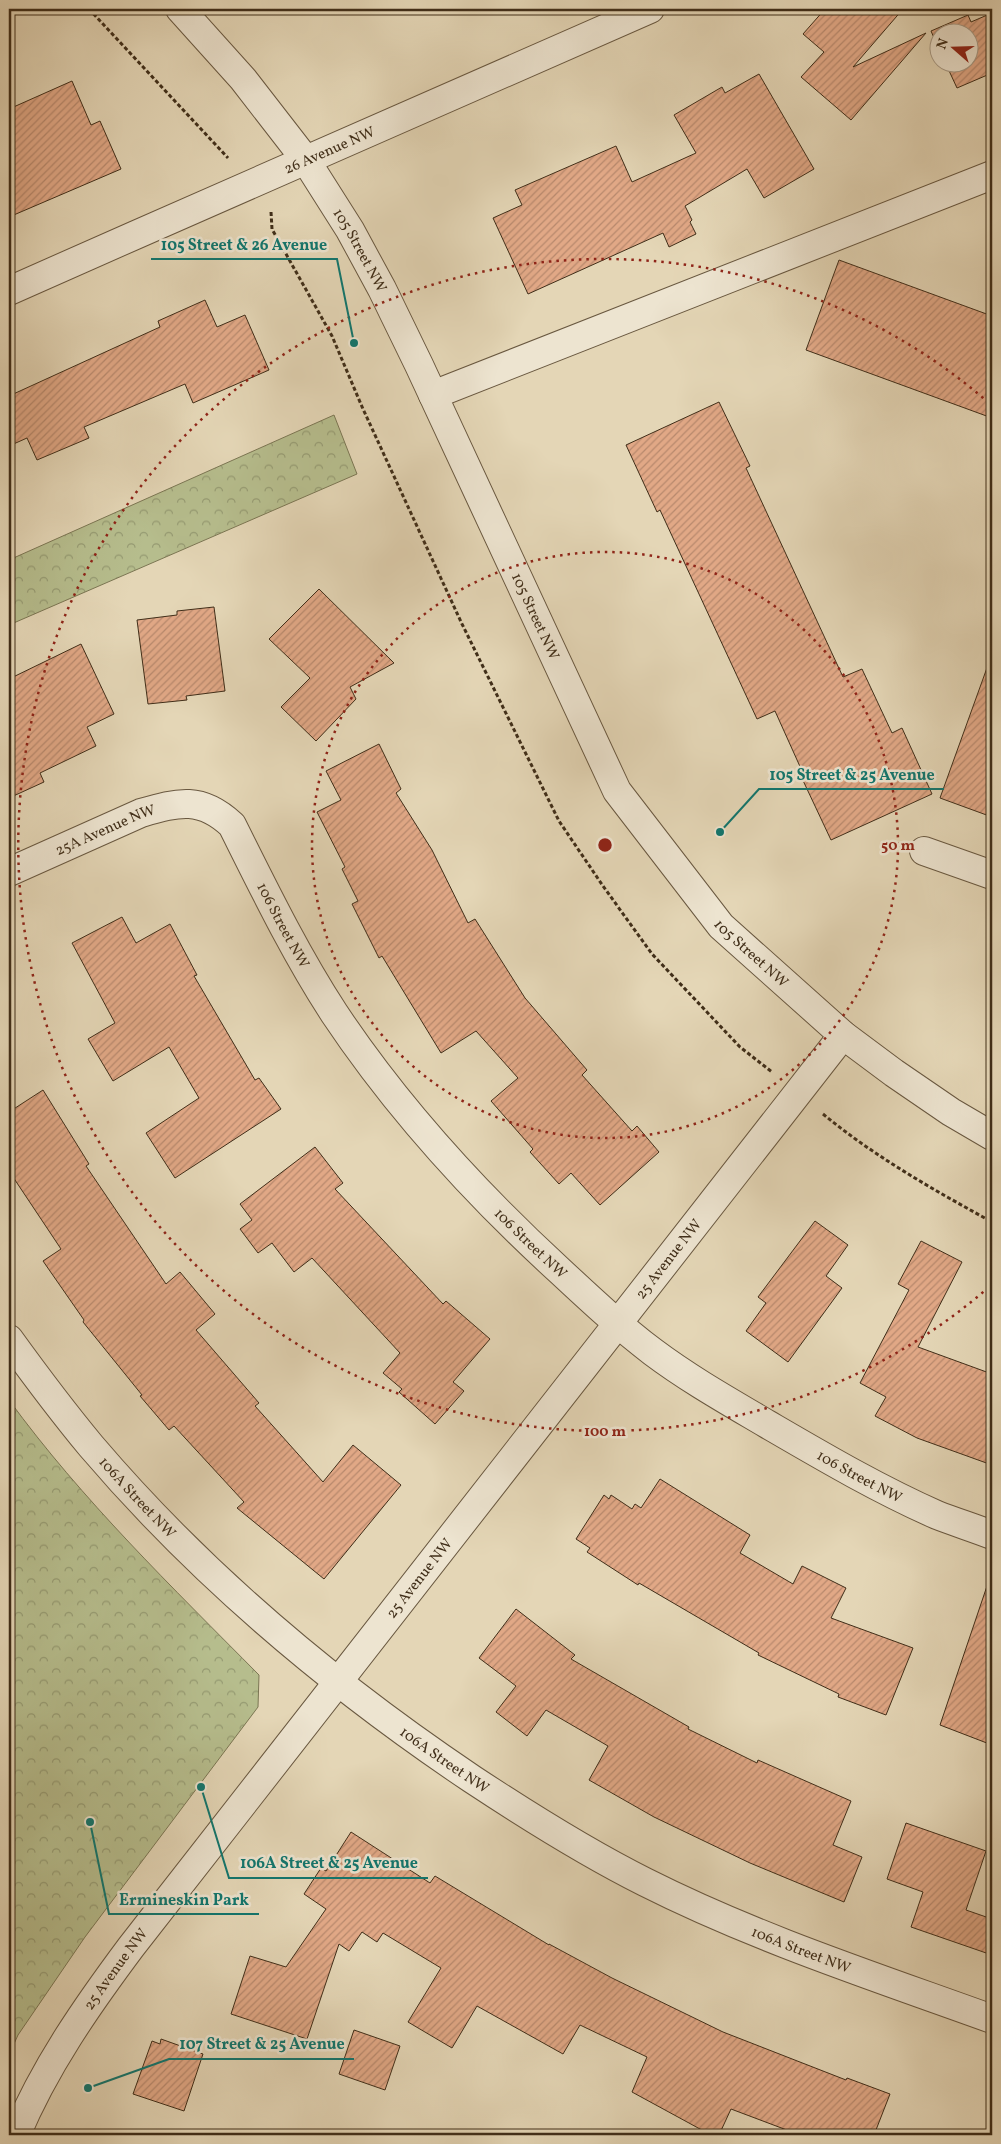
<svg xmlns="http://www.w3.org/2000/svg" width="1001" height="2144" viewBox="0 0 1001 2144" font-family="Vollkorn,serif">
	<style>
		.park { fill: url(#park-crowns); stroke: #7b7653 }
		.building { fill: url(#building-hatch); stroke: #402e19 }
		.lines { fill: none; stroke-linecap: round; stroke-linejoin: round }
		.minor-casing { stroke: #695840; stroke-width: 30 }
		.path { stroke: #402e19; stroke-width: 3; stroke-dasharray: 4 2.5; stroke-linecap: butt }
		.minor { stroke: #ede4d0; stroke-width: 28 }
		.ring { fill: none; stroke: #8f2418; stroke-width: 2.5; stroke-dasharray: 2.5 5 }
		.labels { text-anchor: middle; stroke-width: 5; stroke-linejoin: round; paint-order: stroke }
		.street-label { font-size: 15px; fill: #402e19; stroke: #ede4d0 }
		.centre { fill: #8f2418; stroke: #ede4d0; stroke-width: 2.5 }
		.ring-label { font-size: 15px; text-anchor: middle; font-weight: bold; fill: #8f2418; stroke: #ede4d0; stroke-width: 5; stroke-linejoin: round; paint-order: stroke }
		.leader { fill: none; stroke: #0f766e; stroke-width: 2 }
		.callout-dot { fill: #0f766e; stroke: #ede4d0; stroke-width: 2 }
		.callout-label { font-size: 16px; text-anchor: middle; font-weight: bold; fill: #0f766e; stroke: #ede4d0; stroke-width: 5; stroke-linejoin: round; paint-order: stroke }
	</style>
	<defs>
		<pattern id="park-crowns" width="20" height="18" patternUnits="userSpaceOnUse" patternTransform="scale(1.25)"><rect width="20" height="18" fill="#b6bd8d"/><path d="M2 6a3 3 0 1 1 6 0M12 15a3 3 0 1 1 6 0" fill="none" stroke="#959a72"/></pattern>
		<pattern id="building-hatch" width="6" height="6" patternUnits="userSpaceOnUse" patternTransform="scale(1.25)"><rect width="6" height="6" fill="#e1a886"/><path d="M-1 1l2-2M0 6l6-6M5 7l2-2" fill="none" stroke="#b8896d"/></pattern>
	</defs>
	<rect width="100%" height="100%" fill="#e4d6b6"/>
	<filter id="stains"><feTurbulence type="fractalNoise" baseFrequency=".004" numOctaves="4"/><feColorMatrix values="0 0 0 0 .2 0 0 0 0 .09 0 0 0 0 .02 0 0 0 .5 -.17"/></filter>
	<radialGradient id="worn" r=".72"><stop offset=".6" stop-color="#630" stop-opacity="0"/><stop offset="1" stop-color="#630" stop-opacity=".3"/></radialGradient>
	<g class="park">
		<polygon points="334,415 357,474 9,625 9,560"/>
		<path d="M9,1400c73,100 163,187 250,275l-1,32 -173,230 -67,98 -9,20z"/>
	</g>
	<g class="building">
		<polygon points="825,9 903,9 853,67 926,33 851,120 801,77 824,52 803,34"/>
		<polygon points="992,13 992,73 957,88 945,62 968,62 968,32 938,32 938,47 931,31 968,15 971,22"/>
		<polygon points="759,74 814,169 764,198 747,169 685,206 692,220 690,222 696,234 669,247 663,233 528,294 493,218 522,205 515,190 616,146 632,182 696,153 674,115 722,87 725,93"/>
		<polygon points="72,81 91,125 100,121 121,169 9,217 9,109"/>
		<polygon points="839,260 992,316 992,418 806,350"/>
		<polygon points="205,300 217,327 245,315 269,370 193,403 185,384 84,427 89,438 37,460 27,438 9,446 9,396 160,327 158,321"/>
		<polygon points="719,402 750,466 746,468 843,677 862,669 892,733 902,728 932,794 831,840 799,772 802,771 775,711 757,719 660,510 657,512 626,445"/>
		<polygon points="319,589 394,663 350,687 356,699 316,741 281,707 310,678 269,639"/>
		<polygon points="214,607 225,691 186,696 187,700 148,704 137,620 177,615 177,611"/>
		<polygon points="81,644 114,714 87,727 96,746 40,773 44,782 9,798 9,679"/>
		<polygon points="988,665 992,666 992,817 940,798"/>
		<polygon points="379,744 401,789 396,793 432,850 468,923 475,919 525,998 587,1070 582,1075 632,1131 637,1126 659,1152 600,1205 571,1173 559,1184 530,1152 533,1149 491,1101 518,1078 476,1031 441,1053 382,956 379,958 352,904 358,901 342,869 345,867 317,812 341,800 326,771"/>
		<polygon points="122,917 136,943 170,924 197,975 194,976 255,1080 259,1078 281,1109 175,1178 146,1133 199,1098 169,1047 113,1081 88,1039 115,1023 72,943"/>
		<polygon points="43,1090 89,1164 86,1166 166,1284 180,1272 215,1314 196,1330 259,1403 255,1406 323,1482 353,1445 401,1485 324,1579 237,1508 244,1502 174,1426 169,1430 140,1396 142,1395 83,1322 84,1320 43,1261 61,1249 9,1171 9,1112"/>
		<polygon points="315,1147 343,1183 335,1189 443,1304 446,1301 490,1339 453,1382 464,1391 435,1424 399,1392 402,1389 383,1373 400,1353 312,1258 294,1272 272,1243 258,1253 240,1229 252,1220 240,1204"/>
		<polygon points="815,1221 848,1245 826,1276 842,1288 788,1362 746,1331 766,1303 758,1297"/>
		<polygon points="921,1241 962,1262 918,1347 992,1374 992,1465 917,1438 875,1416 886,1397 860,1383 909,1290 898,1284"/>
		<polygon points="660,1479 750,1535 740,1553 793,1584 802,1566 846,1588 831,1618 913,1648 886,1715 838,1697 839,1694 758,1655 759,1653 639,1583 638,1585 587,1552 590,1548 576,1539 604,1495 609,1499 611,1495 632,1509 635,1504 641,1508"/>
		<polygon points="987,1586 992,1587 992,1745 940,1725"/>
		<polygon points="516,1609 575,1655 571,1659 689,1727 688,1729 757,1763 758,1760 851,1801 833,1845 862,1857 844,1902 750,1863 654,1817 589,1780 608,1746 546,1710 527,1736 496,1712 516,1686 479,1658"/>
		<polygon points="906,1823 986,1851 966,1910 992,1919 992,1955 911,1927 923,1892 887,1879"/>
		<polygon points="351,1832 430,1883 435,1876 549,1945 549,1944 612,1978 723,2032 846,2080 847,2078 890,2094 874,2135 800,2135 731,2109 719,2135 711,2135 632,2092 647,2057 580,2025 563,2054 477,2006 452,2048 408,2022 441,1968 383,1933 377,1942 362,1932 349,1951 339,1944 307,2039 231,2014 250,1956 286,1967 326,1909 304,1894 321,1868 326,1871"/>
		<polygon points="354,2030 400,2046 385,2090 339,2074"/>
		<polygon points="161,2039 203,2054 184,2111 133,2094 152,2041 160,2044"/>
	</g>
	<g class="lines">
		<defs>
			<g id="minor">
				<path id="s1" d="M180,9l63,70 62,80 45,71 32,59 37,76 198,426 104,135 122,109 51,38 57,39 41,24"/>
				<path id="s2" d="M9,291c213,-95 427,-187 641,-282"/>
				<polyline points="433,395 992,175"/>
				<polyline points="924,851 992,875"/>
				<path id="s3" d="M9,872l132,-59c38,-11 60,-17 91,12 32,64 63,128 102,188 64,96 142,181 226,258 30,28 60,56 93,81 36,27 75,49 114,72 55,32 111,65 170,91 18,7 37,13 55,20"/>
				<path id="s4" d="M9,1339c26,36 53,72 82,107 109,128 241,239 381,333 56,37 113,73 173,103 111,56 231,95 347,137"/>
				<path id="s5" d="M16,2135c29,-69 71,-129 115,-188l712,-912"/>
			</g>
		</defs>
		<use href="#minor" class="minor-casing"/>
		<g class="path">
			<polyline points="89,9 228,158"/>
			<polyline points="271,212 272,229 332,336 363,409 462,624 559,821 603,886 652,954 740,1047 772,1072"/>
			<path d="M823,1114c52,43 111,76 169,108"/>
		</g>
		<use href="#minor" class="minor"/>
	</g>
	<g class="ring">
		<circle cx="605" cy="845" r="293"/>
		<path d="M989 1287A586 586 0 1 1 989 403"/>
	</g>
	<g class="labels">
		<g class="street-label">
			<text dy="5" stroke="none"><textPath href="#s2" startOffset="350">26 Avenue NW</textPath></text>
			<text dy="5" stroke="none"><textPath href="#s1" startOffset="302">105 Street NW</textPath></text>
			<text dy="5" stroke="none"><textPath href="#s1" startOffset="708">105 Street NW</textPath></text>
			<text dy="5" stroke="none"><textPath href="#s3" startOffset="105">25A Avenue NW</textPath></text>
			<text dy="5" stroke="none"><textPath href="#s3" startOffset="355">106 Street NW</textPath></text>
			<text dy="5" stroke="none"><textPath href="#s1" startOffset="1112">105 Street NW</textPath></text>
			<text dy="5" stroke="none"><textPath href="#s3" startOffset="760">106 Street NW</textPath></text>
			<text dy="5" stroke="none"><textPath href="#s5" startOffset="1094">25 Avenue NW</textPath></text>
			<text dy="5" stroke="none"><textPath href="#s3" startOffset="1165">106 Street NW</textPath></text>
			<text dy="5" stroke="none"><textPath href="#s4" startOffset="204">106A Street NW</textPath></text>
			<text dy="5" stroke="none"><textPath href="#s5" startOffset="689">25 Avenue NW</textPath></text>
			<text dy="5" stroke="none"><textPath href="#s4" startOffset="609">106A Street NW</textPath></text>
			<text dy="5" stroke="none"><textPath href="#s4" startOffset="1014">106A Street NW</textPath></text>
			<text dy="5" stroke="none"><textPath href="#s5" startOffset="194">25 Avenue NW</textPath></text>
		</g>
	</g>
	<circle cx="605" cy="845" r="8" class="centre"/>
	<g class="ring-label">
		<text x="898" y="850">50 m</text>
		<text x="605" y="1436">100 m</text>
	</g>
	<path class="leader" d="M354 343L337 259H151M720 832L759 789H944M201 1787L229 1878H428M90 1822L109 1914H259M88 2088L169 2059H354"/>
	<g class="callout-dot">
		<circle cx="354" cy="343" r="5"/>
		<circle cx="720" cy="832" r="5"/>
		<circle cx="201" cy="1787" r="5"/>
		<circle cx="90" cy="1822" r="5"/>
		<circle cx="88" cy="2088" r="5"/>
	</g>
	<g class="callout-label">
		<text x="244" y="250">105 Street &amp; 26 Avenue</text>
		<text x="852" y="780">105 Street &amp; 25 Avenue</text>
		<text x="329" y="1868">106A Street &amp; 25 Avenue</text>
		<text x="184" y="1905">Ermineskin Park</text>
		<text x="262" y="2049">107 Street &amp; 25 Avenue</text>
	</g>
	<rect width="1001" height="2144" fill="none" stroke="#e4d6b6" stroke-width="30"/>
	<rect x="10" y="10" width="981" height="2124" fill="none" stroke="#402e19" stroke-width="2.5"/>
	<rect x="15" y="15" width="971" height="2114" fill="none" stroke="#402e19"/>
	<g transform="translate(954 48) rotate(290)"><circle r="24" fill="#ede4d0" stroke="#a89b87"/>
	<path d="M0-4L9 19L0 12L-9 19Z" fill="#8f2418"/>
	<text y="-8" font-size="14" font-weight="bold" text-anchor="middle" fill="#402e19">N</text>
	</g>
	<rect width="100%" height="100%" filter="url(#stains)"/>
	<rect width="100%" height="100%" fill="url(#worn)"/>
</svg>
